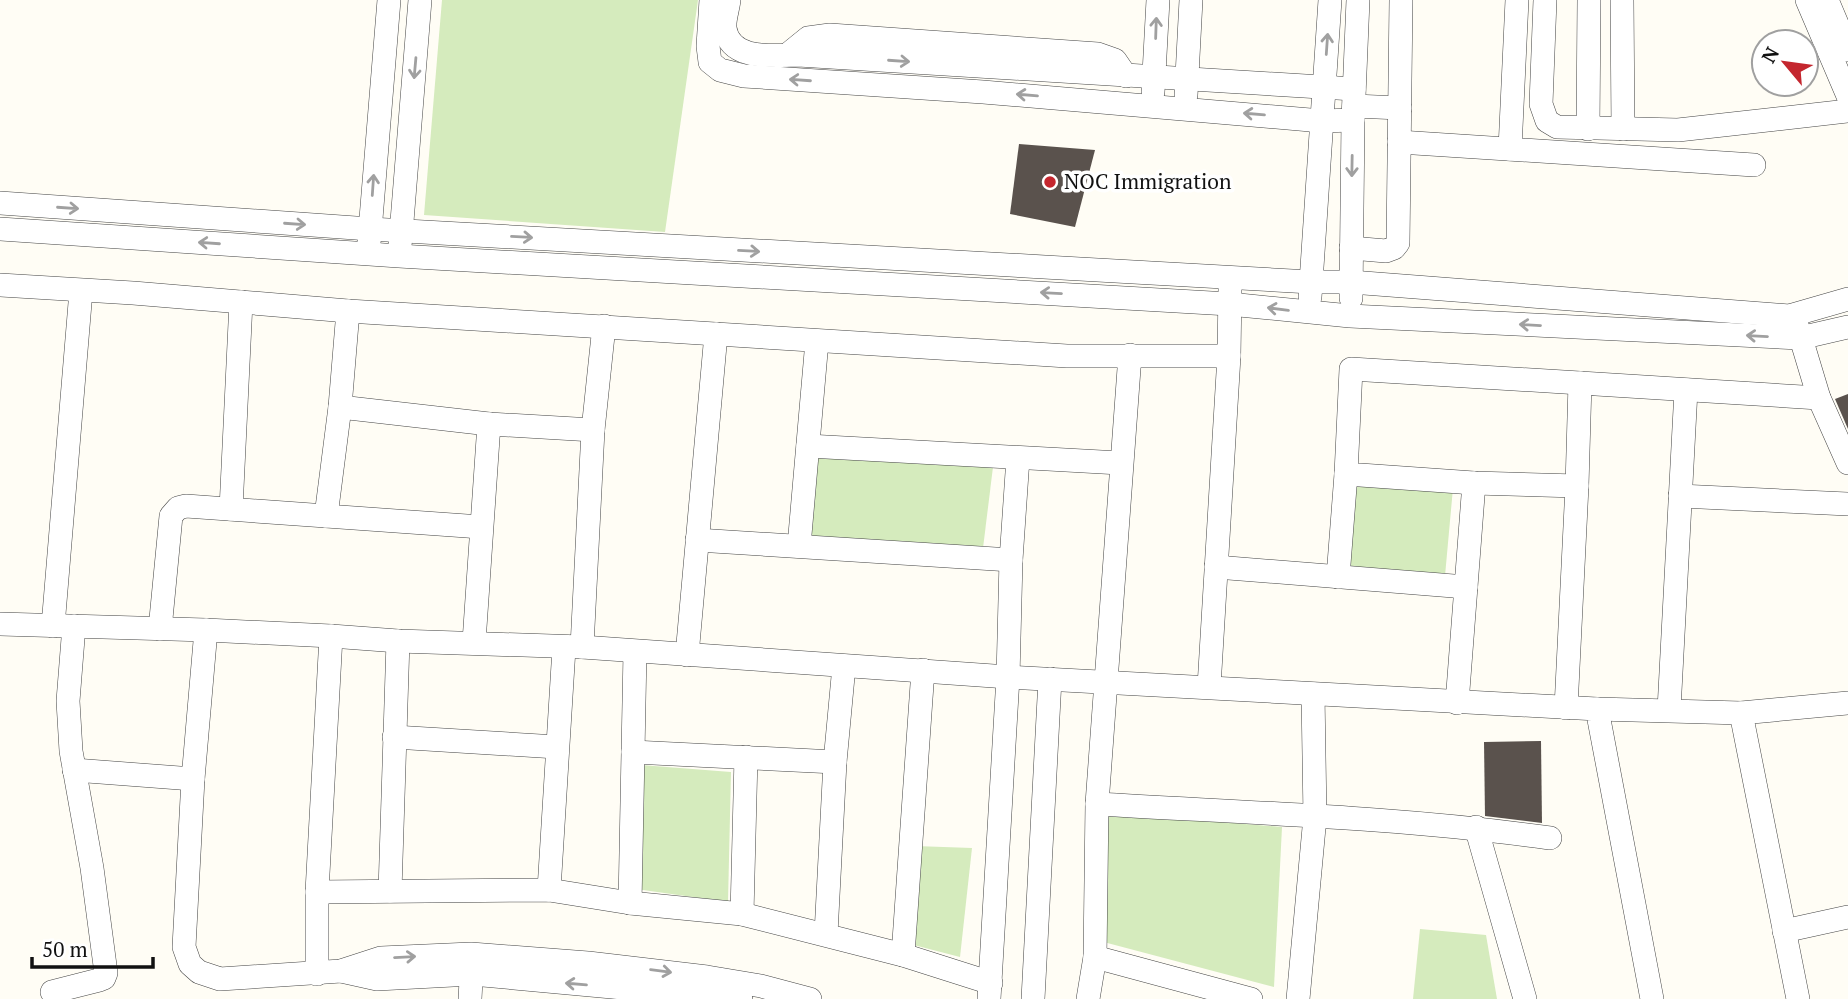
<svg xmlns="http://www.w3.org/2000/svg" width="1848" height="999" viewBox="0 0 1848 999" font-family="'PT Serif',serif">
	<style>
		.green { fill: #d5ebbd }
		.building { fill: #5a524d }
		.lines { fill: none; stroke-linecap: round; stroke-linejoin: round }
		.minor-casing { stroke: #444; stroke-width: 24 }
		.minor { stroke: #fff; stroke-width: 23 }
		.oneway { stroke: #a0a0a0 }
		.poi-dot { fill: #c4262e; stroke: #fff; stroke-width: 2.5 }
		.labels { text-anchor: middle; stroke-width: 7; stroke-linejoin: round; paint-order: stroke }
		.poi-label { font-size: 21px; fill: #111; stroke: #fff; text-anchor: start }
	</style>
	<rect width="100%" height="100%" fill="#fffdf5"/>
	<g class="green">
		<polygon points="442,0 698,0 665,232 424,215"/>
		<polygon points="811,456 993,467 983,548 802,535"/>
		<polygon points="1347,480 1453,488 1445,576 1340,568"/>
		<polygon points="641,765 731,772 728,902 636,889"/>
		<polygon points="1102,812 1282,827 1274,987 1096,940"/>
		<polygon points="915,846 972,848 960,957 906,943"/>
		<polygon points="1420,929 1486,935 1497,999 1413,999"/>
	</g>
	<g class="building">
		<polygon points="1019,144 1095,150 1075,227 1010,214"/>
		<polygon points="1848,394 1848,429 1835,399"/>
		<polygon points="1541,741 1542,823 1485,816 1484,742"/>
	</g>
	<g class="lines">
		<defs>
			<g id="minor">
				<polyline points="711,0 708,46 710,62 720,70 744,76 983,92 1322,121 1353,120"/>
				<path d="M729,0c-1,9 -5,20 -4,28 5,34 50,27 73,27l556,34"/>
				<polyline points="1545,0 1541,104 1547,121 1557,127 1678,130 1848,111"/>
				<polyline points="1622,0 1623,129"/>
				<polyline points="1807,0 1848,96"/>
				<polyline points="1827,0 1848,50"/>
				<polyline points="787,55 808,38 830,35 1098,54 1115,60 1126,76"/>
				<polyline points="1153,92 1158,0"/>
				<polyline points="1186,95 1191,0"/>
				<polyline points="1354,106 1400,108"/>
				<polyline points="1588,129 1589,0"/>
				<polyline points="1399,142 1754,165"/>
				<polyline points="1510,149 1517,0"/>
				<polyline points="0,203 370,229 1311,282 1351,282 1789,316 1848,299"/>
				<polyline points="0,229 399,256 1229,304 1350,316 1800,338 1848,327"/>
				<polyline points="369,243 389,0"/>
				<polyline points="400,246 420,0"/>
				<polyline points="1351,248 1386,251 1394,248 1398,243 1401,0"/>
				<polyline points="0,285 133,293 348,311 1067,356 1229,356"/>
				<polyline points="1310,297 1330,0"/>
				<polyline points="1351,298 1353,120 1358,0"/>
				<polyline points="348,311 340,407 326,516 481,527"/>
				<polyline points="1797,325 1819,398 1848,463"/>
				<polyline points="340,407 489,424"/>
				<polyline points="808,446 1120,463"/>
				<polyline points="1577,486 1474,483 1346,474 1351,369 1580,383"/>
				<polyline points="1680,496 1848,504"/>
				<polyline points="231,509 241,302"/>
				<polyline points="697,540 1011,560"/>
				<polyline points="799,546 817,341"/>
				<polyline points="1216,567 1466,587"/>
				<polyline points="1338,577 1346,474"/>
				<polyline points="0,624 206,630 331,636 398,641 582,647 1008,677 1597,709 1652,999"/>
				<polyline points="53,626 81,291"/>
				<polyline points="160,629 171,516 178,508 186,506 326,516"/>
				<polyline points="206,630 193,779 184,947 190,964 199,972 220,979 341,971 381,958 471,954 588,963 707,977 761,986 810,999"/>
				<polyline points="474,642 489,424 593,430"/>
				<polyline points="582,647 593,430 604,326"/>
				<polyline points="687,655 716,334"/>
				<polyline points="1209,687 1229,356 1230,289"/>
				<polyline points="1457,703 1474,483"/>
				<polyline points="1566,708 1577,486 1580,383 1819,398"/>
				<polyline points="1597,709 1741,713 1798,999"/>
				<polyline points="1669,710 1686,390"/>
				<polyline points="1741,713 1848,703"/>
				<polyline points="394,737 557,747"/>
				<polyline points="633,752 835,762"/>
				<polyline points="74,770 193,779"/>
				<path d="M1097,804c151,9 303,13 453,34"/>
				<polyline points="1476,827 1525,999"/>
				<polyline points="549,890 564,648"/>
				<polyline points="390,891 398,641"/>
				<polyline points="317,892 549,890 630,903 742,914 903,955 991,983"/>
				<polyline points="630,903 635,652"/>
				<polyline points="742,914 746,757"/>
				<polyline points="1784,931 1848,917"/>
				<polyline points="826,934 835,762 844,666"/>
				<polyline points="903,955 923,670"/>
				<polyline points="1095,957 1251,999"/>
				<polyline points="341,971 377,979 472,974 741,999"/>
				<polyline points="317,974 317,892 331,636"/>
				<polyline points="52,992 99,980 104,978 106,973 92,868 71,751 68,701 74,626"/>
				<polyline points="470,999 472,961"/>
				<polyline points="989,999 1008,677 1011,560 1018,458"/>
				<polyline points="1033,999 1050,679"/>
				<polyline points="1088,999 1095,957 1097,804 1130,355"/>
				<polyline points="1298,999 1315,817 1313,694"/>
			</g>
		</defs>
		<use href="#minor" class="minor-casing"/>
		<use href="#minor" class="minor"/>
	</g>
	<defs><path id="oneway-shaft" d="M-6 0H5M1.5-3L5.5 0L1.5 3" fill="none" stroke-width="1.6" stroke-linecap="round" stroke-linejoin="round" transform="scale(1.75)"/></defs>
	<g class="oneway">
		<use href="#oneway-shaft" transform="translate(1156 28) rotate(-88)"/>
		<use href="#oneway-shaft" transform="translate(1327 44) rotate(-86)"/>
		<use href="#oneway-shaft" transform="translate(899 61) rotate(4)"/>
		<use href="#oneway-shaft" transform="translate(415 68) rotate(95)"/>
		<use href="#oneway-shaft" transform="translate(800 80) rotate(-176)"/>
		<use href="#oneway-shaft" transform="translate(1027 95) rotate(-175)"/>
		<use href="#oneway-shaft" transform="translate(1254 114) rotate(-175)"/>
		<use href="#oneway-shaft" transform="translate(1352 166) rotate(91)"/>
		<use href="#oneway-shaft" transform="translate(373 185) rotate(-86)"/>
		<use href="#oneway-shaft" transform="translate(68 208) rotate(4)"/>
		<use href="#oneway-shaft" transform="translate(295 224) rotate(4)"/>
		<use href="#oneway-shaft" transform="translate(522 237) rotate(3)"/>
		<use href="#oneway-shaft" transform="translate(209 243) rotate(-176)"/>
		<use href="#oneway-shaft" transform="translate(749 251) rotate(3)"/>
		<use href="#oneway-shaft" transform="translate(1051 293) rotate(-177)"/>
		<use href="#oneway-shaft" transform="translate(1278 309) rotate(-173)"/>
		<use href="#oneway-shaft" transform="translate(1530 325) rotate(-177)"/>
		<use href="#oneway-shaft" transform="translate(1757 336) rotate(-177)"/>
		<use href="#oneway-shaft" transform="translate(405 957) rotate(-3)"/>
		<use href="#oneway-shaft" transform="translate(661 971) rotate(7)"/>
		<use href="#oneway-shaft" transform="translate(576 984) rotate(-175)"/>
	</g>
	<circle class="poi-dot" cx="1050" cy="182" r="7"/>
	<g class="labels">
		<g class="poi-label">
			<text x="1064" y="189">NOC Immigration</text>
		</g>
	</g>
	<g transform="translate(1785 63) rotate(299)"><circle r="33" fill="#ffffff" stroke="#a0a0a0" stroke-width="2"/>
	<path d="M0-5L12 26L0 18L-12 26Z" fill="#c4262e"/>
	<text y="-10" font-size="19" font-weight="bold" text-anchor="middle" fill="#111111">N</text>
	</g>
	<path d="M32 957v10h121v-10" fill="none" stroke="#111111" stroke-width="3.5"/>
	<text x="42" y="957" font-size="21" fill="#111111" stroke="#ffffff" stroke-width="5" paint-order="stroke">50 m</text>
</svg>
